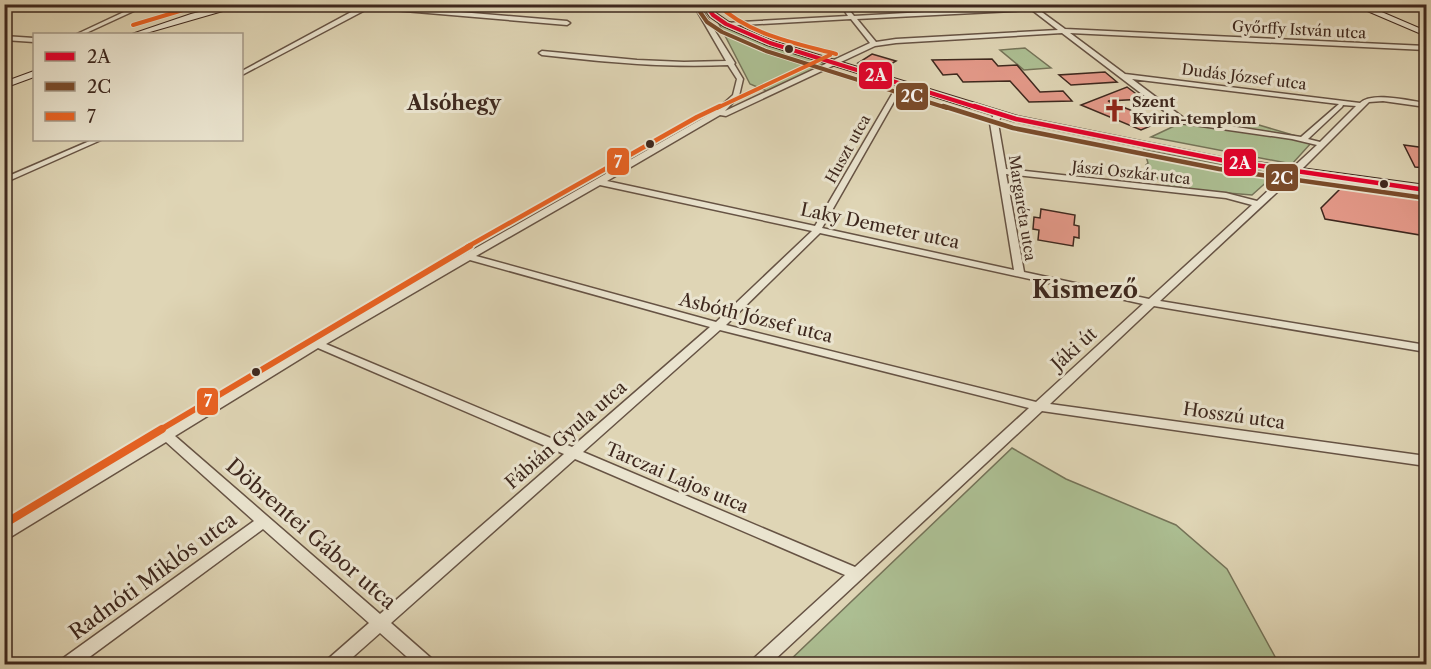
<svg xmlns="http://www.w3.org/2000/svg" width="1431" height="669" viewBox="0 0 1431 669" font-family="'Libre Caslon Text',serif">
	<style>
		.green { fill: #acbe92; stroke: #757358; stroke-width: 1.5 }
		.building { fill: #e49989; stroke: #3e281e; stroke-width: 1.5 }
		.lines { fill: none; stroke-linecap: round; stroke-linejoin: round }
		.street-casing { stroke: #665344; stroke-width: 3 }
		.secondary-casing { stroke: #3e281e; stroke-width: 2 }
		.street { fill: #eae4cf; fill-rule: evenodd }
		.secondary { fill: #eae4cf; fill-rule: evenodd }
		.bus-1-far1-casing { stroke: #eae4cf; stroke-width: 6 }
		.bus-1-casing { stroke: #eae4cf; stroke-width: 8 }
		.bus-2-far1-casing { stroke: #eae4cf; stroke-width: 6 }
		.bus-2-casing { stroke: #eae4cf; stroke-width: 8 }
		.bus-3-far3-casing { stroke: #eae4cf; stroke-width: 6 }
		.bus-3-far2-casing { stroke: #eae4cf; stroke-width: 8 }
		.bus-3-far1-casing { stroke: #eae4cf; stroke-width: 10 }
		.bus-3-casing { stroke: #eae4cf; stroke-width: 12 }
		.bus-1-far1 { stroke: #e4002b; stroke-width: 4 }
		.bus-1 { stroke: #e4002b; stroke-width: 4.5 }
		.bus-2-far1 { stroke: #7a4b2a; stroke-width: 4 }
		.bus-2 { stroke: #7a4b2a; stroke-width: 4.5 }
		.bus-3-far3 { stroke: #e96222; stroke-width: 4 }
		.bus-3-far2 { stroke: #e96222; stroke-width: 4.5 }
		.bus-3-far1 { stroke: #e96222; stroke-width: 6 }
		.bus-3 { stroke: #e96222; stroke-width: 8 }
		.bus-dot { fill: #3e281e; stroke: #eae4cf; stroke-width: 2 }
		.labels { text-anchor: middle; stroke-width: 6; stroke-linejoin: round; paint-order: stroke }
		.far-street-label { font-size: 15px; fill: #3e281e; stroke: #eae4cf }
		.far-poi-label { font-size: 15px; font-weight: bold; fill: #3e281e; stroke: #eae4cf; text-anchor: start }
		.street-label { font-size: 18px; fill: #3e281e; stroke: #eae4cf }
		.far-district-label { font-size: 20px; font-weight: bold; fill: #3e281e; stroke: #eae4cf }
		.near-street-label { font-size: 21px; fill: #3e281e; stroke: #eae4cf }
		.district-label { font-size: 24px; font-weight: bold; fill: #3e281e; stroke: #eae4cf }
		.line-badge { stroke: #eae4cf; stroke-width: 2 }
		.badge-label { font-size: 16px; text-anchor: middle; font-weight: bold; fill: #fff }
	</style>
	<rect width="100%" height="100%" fill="#dfd5b5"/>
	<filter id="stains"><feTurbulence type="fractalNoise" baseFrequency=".00333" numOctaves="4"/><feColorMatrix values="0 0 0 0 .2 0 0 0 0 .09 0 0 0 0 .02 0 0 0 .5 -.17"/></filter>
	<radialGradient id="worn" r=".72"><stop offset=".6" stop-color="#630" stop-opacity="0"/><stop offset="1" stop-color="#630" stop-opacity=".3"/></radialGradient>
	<g class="green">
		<polygon points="719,24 771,46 829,63 769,92 750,84"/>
		<polygon points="1025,48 1051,68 1024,70 1000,50"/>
		<polygon points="1202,119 1259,125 1313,141 1292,164 1151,137 1187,120"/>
		<polygon points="1144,150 1264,172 1271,178 1252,195 1166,188 1146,165 1148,163"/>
		<polygon points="1012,448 1066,479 1176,525 1227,569 1279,664 786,664"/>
	</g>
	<g class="building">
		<polygon points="872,54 896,61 881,70 858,63"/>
		<polygon points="992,59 998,66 1017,65 1040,92 1063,91 1072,101 1029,102 1010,81 963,82 957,74 943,75 932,60"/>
		<polygon points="1105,72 1117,82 1071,85 1059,75"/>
		<polygon points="1127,87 1143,99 1108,101 1160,122 1141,130 1081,105"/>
		<polygon points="1404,145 1426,148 1426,168 1415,167"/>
		<polygon points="1341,188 1426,201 1426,236 1325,219 1321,208"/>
		<polygon points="1041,209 1075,215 1074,225 1079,226 1079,238 1074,237 1073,246 1038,240 1039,230 1033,229 1034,217 1040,218"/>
	</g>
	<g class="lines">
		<defs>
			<g id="street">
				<polygon points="141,4 149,4 84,34 77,34"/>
				<polygon points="366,4 567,21 570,23 567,25 369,8 242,75 242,71"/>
				<path d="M693,4h5l37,59 -1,1 9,15 -4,17 -14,15 145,-68 -19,-24 -125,7 -3,-2 1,-1 124,-7 -8,-12h4l10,12 179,-10 91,-2 -85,6 26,19 361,17v4l-356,-17 55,41 235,29c12,-12 50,-2 66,0v4l-43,-6 -14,1 -66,66 -143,133 266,44v7l-272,-46 -104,98 376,52v10l-384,-55 -272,253h-19l2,-5 92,-84 -270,-116 -184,164 41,36 2,5h-19l-35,-31 -35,31h-19l2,-5 41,-36 -106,-94 -183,135h-20l2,-5 192,-138 -88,-79 -162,99v-13l309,-187 401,-229 19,-17 4,-16 -9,-14c-62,3 -124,-3 -186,-10l-3,-2 3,-2 95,9 47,2 42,-1zM1032,10l26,20 -162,9 -20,3 -19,-23zM1062,33l118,90 112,16 25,6 -60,56 -31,-8 -220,-24 -8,-46 4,-9 -7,-2 -5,11 24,147 -192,-42 82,-144 -3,-2 -3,2 -83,142 -208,-45 113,-66 6,1 149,-70 21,-3zM1132,79l207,25 -38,33 -116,-18zM1343,105l13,1 -36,36 -12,-3 34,-32zM1006,174l220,24 26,7 -103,94 -125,-27zM600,185l212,46 -96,91 -240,-66zM820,233l323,71 -107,98 -310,-77zM470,260l240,67 -138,120 -246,-103zM720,330l309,78 -174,159 -272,-115zM318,348l246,106 -184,160 -205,-178z"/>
				<polygon points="4,36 34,38 34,42 4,40"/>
				<polygon points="92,140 101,140 4,183 4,178"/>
			</g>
			<g id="secondary">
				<polygon points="231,4 247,4 143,34 132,34 191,14"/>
				<polygon points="701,4 709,4 716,13 729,22 773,41 1018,116 1221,157 1426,185 1426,192 1221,163 1012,121 767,45 723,26 710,17"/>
				<polygon points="1351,4 1363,4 1426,31 1426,36"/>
				<polygon points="34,71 34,77 4,88 4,82"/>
			</g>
		</defs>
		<use href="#street" class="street-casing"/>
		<use href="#secondary" class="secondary-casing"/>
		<use href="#street" class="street"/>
		<use href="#secondary" class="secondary"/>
		<defs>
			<polyline id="bus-1-far1" points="705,4 713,15 726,24 770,43 979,108"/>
			<polyline id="bus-1" points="974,106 1016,119 1221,160 1426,190"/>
			<polyline id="bus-2-far1" points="698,9 707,22 722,32 766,51 947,108"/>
			<polyline id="bus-2" points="943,106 1013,128 1219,169 1425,198"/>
			<g id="bus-3-far3">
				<path d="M717,4c32,31 78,39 119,50"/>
				<polyline points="133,25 203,4"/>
				<polyline points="717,108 830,55"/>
			</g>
			<polyline id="bus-3-far2" points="467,247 697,117 720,106"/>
			<polyline id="bus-3-far1" points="160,430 470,246"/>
			<polyline id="bus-3" points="4,524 162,429"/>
		</defs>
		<use href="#bus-1-far1" class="bus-1-far1-casing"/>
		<use href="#bus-1" class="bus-1-casing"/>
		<use href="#bus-2-far1" class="bus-2-far1-casing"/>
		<use href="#bus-2" class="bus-2-casing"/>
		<use href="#bus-3-far3" class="bus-3-far3-casing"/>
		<use href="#bus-3-far2" class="bus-3-far2-casing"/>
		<use href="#bus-3-far1" class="bus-3-far1-casing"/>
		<use href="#bus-3" class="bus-3-casing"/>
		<use href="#bus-1-far1" class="bus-1-far1"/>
		<use href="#bus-1" class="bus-1"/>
		<use href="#bus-2-far1" class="bus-2-far1"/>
		<use href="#bus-2" class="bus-2"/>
		<use href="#bus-3-far3" class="bus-3-far3"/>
		<use href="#bus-3-far2" class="bus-3-far2"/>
		<use href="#bus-3-far1" class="bus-3-far1"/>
		<use href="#bus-3" class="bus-3"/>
	</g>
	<defs>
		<symbol id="church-bare" viewBox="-9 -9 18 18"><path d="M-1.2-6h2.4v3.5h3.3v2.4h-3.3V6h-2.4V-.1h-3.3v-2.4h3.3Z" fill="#8f2418" stroke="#eae4cf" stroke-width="2.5" paint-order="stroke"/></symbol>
	</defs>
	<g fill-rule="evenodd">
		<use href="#church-bare" x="1098" y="94" width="33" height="33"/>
	</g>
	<g class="bus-dot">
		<circle cx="789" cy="49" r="5"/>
		<circle cx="650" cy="144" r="5"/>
		<circle cx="1384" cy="184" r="5"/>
		<circle cx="256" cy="372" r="5"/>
	</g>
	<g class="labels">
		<g class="far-street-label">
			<text transform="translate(1299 30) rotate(3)" y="5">Győrffy István utca</text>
			<text transform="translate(1244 77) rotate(7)" y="5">Dudás József utca</text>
			<text transform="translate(848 149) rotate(-61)" y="5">Huszt utca</text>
			<text transform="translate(1131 173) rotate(6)" y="5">Jászi Oszkár utca</text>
			<text transform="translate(1022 208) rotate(81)" y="5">Margaréta utca</text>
		</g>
		<g class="far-poi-label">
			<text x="1132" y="107">Szent<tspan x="1132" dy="17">Kvirin-templom</tspan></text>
		</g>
		<g class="street-label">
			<text transform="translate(880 226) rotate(12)" y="6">Laky Demeter utca</text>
			<text transform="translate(756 318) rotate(14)" y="6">Asbóth József utca</text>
			<text transform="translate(1074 349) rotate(-42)" y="6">Jáki út</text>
			<text transform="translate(1234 416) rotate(8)" y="6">Hosszú utca</text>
			<text transform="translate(566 435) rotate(-41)" y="6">Fábián Gyula utca</text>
			<text transform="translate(677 478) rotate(23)" y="6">Tarczai Lajos utca</text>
		</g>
		<g class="far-district-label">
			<text x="454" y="110">Alsóhegy</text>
		</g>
		<g class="near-street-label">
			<text transform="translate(311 534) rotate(41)" y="7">Döbrentei Gábor utca</text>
			<text transform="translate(153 576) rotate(-36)" y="7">Radnóti Miklós utca</text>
		</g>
		<g class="district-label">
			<text x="1085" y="298">Kismező</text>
		</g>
	</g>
	<g class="line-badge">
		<rect x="858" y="61" width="35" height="29" rx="6" fill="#e4002b"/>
		<rect x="895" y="82" width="34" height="29" rx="6" fill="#7a4b2a"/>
		<rect x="606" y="147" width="24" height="29" rx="6" fill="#e96222"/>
		<rect x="1223" y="148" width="34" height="29" rx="6" fill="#e4002b"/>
		<rect x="1265" y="163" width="34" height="29" rx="6" fill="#7a4b2a"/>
		<rect x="196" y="387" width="23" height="29" rx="6" fill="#e96222"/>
	</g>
	<g class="badge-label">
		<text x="876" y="81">2A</text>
		<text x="912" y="102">2C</text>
		<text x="618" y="168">7</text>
		<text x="1240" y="169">2A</text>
		<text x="1282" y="184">2C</text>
		<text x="208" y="407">7</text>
	</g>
	<rect width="1431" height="669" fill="none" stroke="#dfd5b5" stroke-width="24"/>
	<rect x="6" y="6" width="1419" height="657" fill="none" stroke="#3e281e" stroke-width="3"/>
	<rect x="12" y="12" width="1407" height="645" fill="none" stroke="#3e281e" stroke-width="1.5"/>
	<rect x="33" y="33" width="210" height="108" fill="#eae4cf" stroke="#a59988" stroke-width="1.5"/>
	<rect x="45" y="52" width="30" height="9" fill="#e4002b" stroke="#a59988" stroke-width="1.5"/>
	<text x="87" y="63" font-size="18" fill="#3e281e">2A</text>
	<rect x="45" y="82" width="30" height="9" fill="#7a4b2a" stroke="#a59988" stroke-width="1.5"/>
	<text x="87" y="93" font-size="18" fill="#3e281e">2C</text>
	<rect x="45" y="112" width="30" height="9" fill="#e96222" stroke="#a59988" stroke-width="1.5"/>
	<text x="87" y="123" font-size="18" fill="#3e281e">7</text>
	<rect width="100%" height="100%" filter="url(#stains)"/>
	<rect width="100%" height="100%" fill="url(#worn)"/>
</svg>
